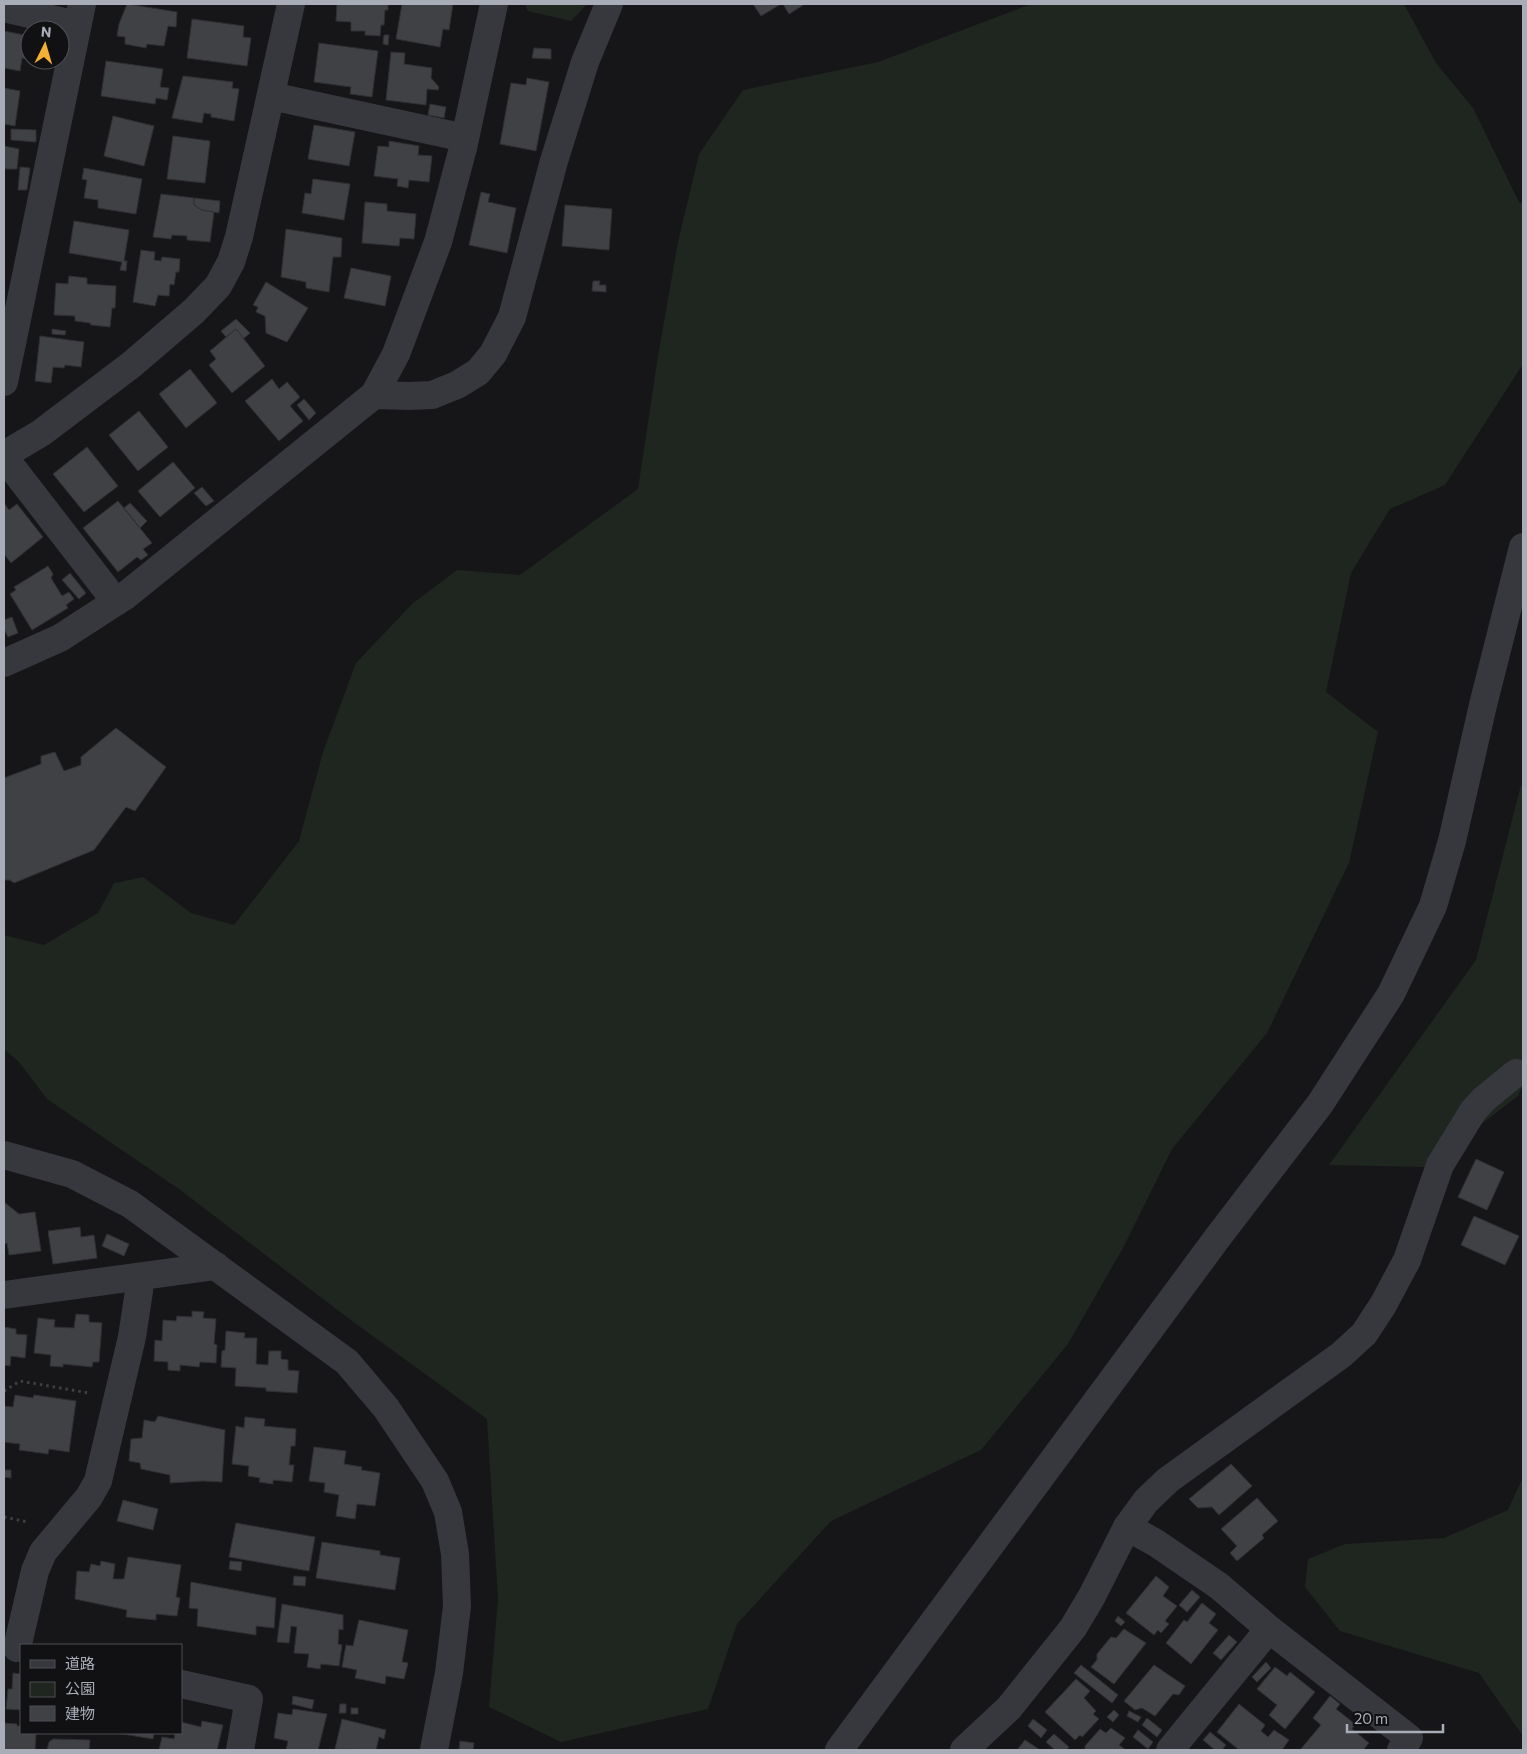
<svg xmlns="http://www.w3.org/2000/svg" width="1527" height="1754" viewBox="0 0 1527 1754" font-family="Commissioner,'Noto Sans JP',sans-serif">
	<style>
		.green { fill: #1e261f }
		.building { fill: #404145; stroke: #303034 }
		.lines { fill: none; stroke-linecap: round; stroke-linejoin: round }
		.path { stroke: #3d3f44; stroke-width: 3; stroke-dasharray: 2.5 4; stroke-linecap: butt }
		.minor { stroke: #37383d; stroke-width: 28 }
	</style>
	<rect width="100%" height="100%" fill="#161618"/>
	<g class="green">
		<polygon points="525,4 587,4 571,21 528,11"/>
		<polygon points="1031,4 1404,4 1436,63 1473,108 1519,202 1523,203 1523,364 1445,485 1390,509 1351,573 1326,692 1378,732 1349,863 1267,1033 1172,1149 1123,1248 1068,1344 981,1450 831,1521 737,1624 708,1709 561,1742 489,1707 498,1599 487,1419 348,1318 179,1189 47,1099 19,1062 4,1049 4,935 44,945 98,913 114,883 143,877 191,913 234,925 299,841 323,752 356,663 412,604 457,570 520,575 638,489 658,356 678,242 699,154 743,90 878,62"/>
		<polygon points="1521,785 1523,787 1523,1085 1518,1096 1425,1167 1329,1165 1476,960"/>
		<polygon points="1523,1477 1523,1736 1479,1673 1340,1631 1305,1587 1308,1559 1345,1544 1444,1538 1508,1510"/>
	</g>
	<g class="building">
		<polygon points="127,4 177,12 176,27 168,26 164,46 147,44 146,48 125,44 125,37 117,36 119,24"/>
		<polygon points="337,4 388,4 388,10 385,10 384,25 381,25 380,36 365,35 365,31 351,31 351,22 336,21"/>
		<polygon points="402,4 453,4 449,30 443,29 440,47 396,39"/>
		<polygon points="753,4 781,4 761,16"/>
		<polygon points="783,4 805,4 789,14"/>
		<polygon points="192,19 244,26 243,37 251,38 247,66 187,58"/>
		<polygon points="4,31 30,36 30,60 42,60 41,62 22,58 20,71 4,68"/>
		<polygon points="384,35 389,35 388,45 383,44"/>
		<polygon points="319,43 378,51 372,97 350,94 351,87 314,82"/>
		<polygon points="534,48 551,49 551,59 532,58"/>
		<polygon points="391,52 405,53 404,64 432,68 431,78 439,87 438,90 427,89 426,105 386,100"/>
		<polygon points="106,61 163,69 160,87 169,88 167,100 156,98 155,104 101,96"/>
		<polygon points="183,76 233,82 232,88 239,89 234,121 211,117 211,114 204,113 202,123 172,118"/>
		<polygon points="527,78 549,82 536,151 500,144 511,83 526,85"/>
		<polygon points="4,88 20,91 15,126 4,124"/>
		<polygon points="430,104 446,107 444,118 428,115"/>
		<polygon points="113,116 154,126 144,166 104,156"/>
		<polygon points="314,125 355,132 349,166 308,159"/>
		<polygon points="11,129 36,130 36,142 11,140"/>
		<polygon points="173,136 210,141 205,183 167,179"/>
		<polygon points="389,141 419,146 418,155 432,156 429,182 409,180 408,188 397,186 398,179 374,176 378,146 389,147"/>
		<polygon points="4,146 19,149 17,169 4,169"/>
		<polygon points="20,167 30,168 27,190 18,190"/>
		<polygon points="84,168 142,179 136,214 98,208 98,200 84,198 87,180 82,179"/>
		<polygon points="313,179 350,184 344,220 302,213 305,193 311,194"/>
		<polygon points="481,192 490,194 488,202 516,208 507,253 469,245"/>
		<polygon points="161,194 194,198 194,205 202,210 214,212 210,242 187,240 187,236 172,235 171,239 153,237"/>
		<polygon points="194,198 220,201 219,213 202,210 194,205"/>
		<polygon points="365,202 387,204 387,211 416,214 414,239 400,238 399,246 362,243"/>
		<polygon points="565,205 612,209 609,250 562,246"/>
		<polygon points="74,221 129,230 124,261 127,261 126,271 120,270 122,262 69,253"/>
		<polygon points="286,229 342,238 341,257 333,257 329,292 306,288 306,282 281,277"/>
		<polygon points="141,250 155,252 154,260 161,261 162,257 180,259 179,272 176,272 174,285 170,284 169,296 158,295 155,306 133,302"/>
		<polygon points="351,268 391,276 385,306 344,298"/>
		<polygon points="69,276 87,278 87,284 116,286 115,308 112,308 110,327 91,325 90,323 75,321 75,316 54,315 56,283 68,284"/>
		<polygon points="593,281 600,281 599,285 606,285 606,292 592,291"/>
		<polygon points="266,282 308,308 287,342 266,333 265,316 256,312 258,307 253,305"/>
		<polygon points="236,319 250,333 243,339 236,329 226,337 221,331"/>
		<polygon points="52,329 66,331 65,335 52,334"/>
		<polygon points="236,329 265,366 232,393 209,365 216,359 210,351"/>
		<polygon points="40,336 84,342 81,367 65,365 64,368 53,367 51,383 35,381"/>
		<polygon points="190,369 217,403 186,428 159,394"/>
		<polygon points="272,379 279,389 287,382 300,397 290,406 303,421 279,441 245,401"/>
		<polygon points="304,399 316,413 309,420 297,405"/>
		<polygon points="139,411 168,447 138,471 109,435"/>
		<polygon points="87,447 118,486 84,512 53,474"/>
		<polygon points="173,462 195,488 160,517 138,491"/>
		<polygon points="202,487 214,501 206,506 194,493"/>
		<polygon points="118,501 152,543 143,549 148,555 141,560 137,557 118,572 83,528"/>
		<polygon points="4,503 9,510 17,504 43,537 11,563 4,554"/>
		<polygon points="130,503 147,521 140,528 124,508"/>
		<polygon points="48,566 53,574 51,578 62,596 69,592 74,599 66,605 68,608 32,630 10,594 16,590 14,587"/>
		<polygon points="70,573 86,593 79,599 62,580"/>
		<polygon points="12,617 18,633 8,637 4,629 4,620"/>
		<polygon points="116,728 166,767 135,811 126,807 94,850 14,883 10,880 4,880 4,778 41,764 41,756 55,752 64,771 81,765 81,757"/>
		<polygon points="1476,1159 1504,1172 1487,1210 1458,1197"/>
		<polygon points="4,1202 19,1214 35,1212 41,1251 9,1255 7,1243 4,1244"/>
		<polygon points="1474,1216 1519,1236 1505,1265 1461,1245"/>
		<polygon points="80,1227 81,1237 94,1235 97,1258 53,1264 48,1231"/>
		<polygon points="107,1234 129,1244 124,1256 102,1246"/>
		<polygon points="192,1311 204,1312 203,1318 216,1319 214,1344 217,1345 216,1363 200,1362 199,1367 180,1365 180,1371 168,1370 168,1362 154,1361 155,1340 162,1341 163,1320 176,1321 177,1316 192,1317"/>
		<polygon points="76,1314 89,1315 89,1322 102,1323 99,1362 93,1362 92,1367 63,1364 63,1367 50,1366 51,1355 34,1353 38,1318 55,1320 54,1327 74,1328"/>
		<polygon points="4,1327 16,1329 16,1334 27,1335 25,1358 11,1356 10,1366 4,1365"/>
		<polygon points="226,1331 245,1333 244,1338 257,1338 256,1364 268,1365 269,1351 281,1351 281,1359 288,1360 288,1370 299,1371 297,1393 266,1391 266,1388 235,1386 236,1368 221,1367 222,1351 225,1350"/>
		<polygon points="15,1395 33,1398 34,1395 76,1401 69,1452 49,1449 48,1454 19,1450 20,1444 4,1442 4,1406 13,1407"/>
		<polygon points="158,1416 225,1430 222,1482 203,1481 170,1483 170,1475 141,1469 140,1463 129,1461 131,1439 142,1438 144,1420 155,1422"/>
		<polygon points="245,1417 265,1419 264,1426 296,1429 295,1446 291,1446 289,1465 294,1465 292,1482 273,1480 273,1484 259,1482 260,1478 248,1476 249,1466 232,1464 236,1426 244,1428"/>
		<polygon points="314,1447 346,1451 344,1464 362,1467 361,1470 380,1473 375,1506 357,1504 355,1519 336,1516 339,1495 324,1492 325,1483 309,1481"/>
		<polygon points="1231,1464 1252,1486 1219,1515 1212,1507 1198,1508 1189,1499"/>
		<polygon points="4,1470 11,1470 11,1478 4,1477"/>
		<polygon points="1257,1498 1278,1521 1262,1535 1264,1538 1237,1561 1230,1553 1237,1546 1221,1529"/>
		<polygon points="123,1500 158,1509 153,1530 117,1521"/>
		<polygon points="236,1523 315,1537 309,1571 229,1557"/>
		<polygon points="322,1542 380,1551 380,1555 400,1558 395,1590 316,1578"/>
		<polygon points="128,1557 181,1565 176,1597 180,1598 177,1616 156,1614 156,1620 126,1617 127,1610 75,1599 77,1571 89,1572 91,1564 100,1566 101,1561 115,1564 113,1579 124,1579"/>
		<polygon points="230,1561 242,1562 241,1571 229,1569"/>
		<polygon points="294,1576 306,1577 305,1586 293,1585"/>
		<polygon points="1156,1576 1169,1587 1163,1596 1177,1606 1165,1621 1169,1624 1161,1633 1158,1630 1154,1635 1126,1613"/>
		<polygon points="191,1582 276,1598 274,1628 256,1626 256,1635 197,1626 198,1609 189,1608"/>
		<polygon points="1192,1590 1200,1597 1187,1612 1179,1605"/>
		<polygon points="1202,1603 1216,1614 1209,1623 1218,1630 1191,1664 1166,1643 1184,1620 1187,1622"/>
		<polygon points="282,1604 343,1615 343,1630 339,1629 338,1644 342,1645 339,1666 321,1664 320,1669 307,1667 309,1654 294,1653 297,1627 291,1626 289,1643 277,1642"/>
		<polygon points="1118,1616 1125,1622 1121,1626 1115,1621"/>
		<polygon points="359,1620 408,1630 402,1662 408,1663 404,1679 386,1676 385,1684 355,1678 357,1670 342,1667 346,1645 353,1646"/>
		<polygon points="1124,1629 1146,1643 1114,1684 1091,1667 1097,1660 1097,1654 1111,1637 1116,1638"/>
		<polygon points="1229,1635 1237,1642 1221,1660 1213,1653"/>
		<polygon points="1266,1662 1271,1668 1257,1682 1252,1677"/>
		<polygon points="1081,1665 1118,1695 1112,1703 1074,1673"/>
		<polygon points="1154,1665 1185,1686 1179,1695 1173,1694 1155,1716 1142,1708 1135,1710 1124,1701"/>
		<polygon points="1275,1667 1287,1676 1290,1672 1315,1692 1285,1729 1269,1715 1277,1705 1257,1689"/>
		<polygon points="13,1673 21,1674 21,1710 6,1709 8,1689 12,1689"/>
		<polygon points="1076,1679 1090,1691 1084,1698 1096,1711 1093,1714 1099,1719 1082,1737 1080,1735 1075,1740 1045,1712"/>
		<polygon points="293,1696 314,1700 312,1709 292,1704"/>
		<polygon points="1330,1696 1340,1704 1336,1709 1355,1724 1352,1729 1369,1743 1363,1750 1300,1750 1321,1725 1313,1718"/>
		<polygon points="340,1704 346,1704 346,1713 339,1713"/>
		<polygon points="1239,1704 1265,1725 1261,1731 1268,1737 1274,1730 1289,1740 1282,1750 1238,1750 1238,1749 1217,1732"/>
		<rect x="351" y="1708" width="7" height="6"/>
		<polygon points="293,1709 327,1714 318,1750 286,1750 288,1741 274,1738 278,1713 292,1715"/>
		<polygon points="1114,1710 1119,1715 1113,1722 1107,1717"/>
		<polygon points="1129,1711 1141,1717 1138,1722 1127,1716"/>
		<polygon points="1147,1718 1162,1730 1157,1737 1142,1725"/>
		<polygon points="342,1719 386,1730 384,1739 379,1737 376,1750 335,1749"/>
		<polygon points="1033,1719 1047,1730 1041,1738 1028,1726"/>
		<polygon points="202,1721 223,1725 217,1750 159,1750 162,1737 174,1739 175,1733 181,1733 181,1722 201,1727"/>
		<polygon points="4,1723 17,1724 17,1726 21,1726 21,1733 34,1733 36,1735 35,1750 4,1750"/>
		<polygon points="1111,1728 1125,1738 1119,1745 1126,1750 1085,1750 1085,1746 1100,1729 1106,1733"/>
		<polygon points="1138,1730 1153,1742 1148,1749 1133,1737"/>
		<polygon points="1210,1732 1226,1745 1222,1750 1215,1750 1203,1740"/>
		<polygon points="117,1733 154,1733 153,1739"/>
		<polygon points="1054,1734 1069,1747 1066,1750 1055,1750 1046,1742"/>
		<polygon points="53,1739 90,1740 89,1750 47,1750 49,1742"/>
		<polygon points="1025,1740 1040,1750 1017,1750"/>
		<polygon points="460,1741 474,1743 473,1750 459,1750"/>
	</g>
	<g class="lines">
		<g class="path">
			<polyline points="4,1391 20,1381 89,1393"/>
			<polyline points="4,1517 28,1522"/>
		</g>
		<g class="minor">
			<polyline points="4,8 77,25"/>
			<polyline points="271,96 465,138"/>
			<polyline points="4,382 82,4"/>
			<polyline points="374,395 409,396 432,395 457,385 478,372 493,354 512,317 554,161 585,62 609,4"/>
			<polyline points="4,455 41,433 131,365 194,311 218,286 231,262 239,237 291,4"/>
			<polyline points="4,457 116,602"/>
			<polyline points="4,663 60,638 125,596 374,395 396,354 438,242 463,148 494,4"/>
			<polyline points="4,1155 72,1174 130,1204 347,1362 386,1408 435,1481 448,1512 455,1554 457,1606 449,1673 434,1750"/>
			<polyline points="4,1295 216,1266"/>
			<polyline points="1127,1527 1156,1543 1219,1586 1269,1629 1409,1738 1401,1750"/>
			<polyline points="17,1648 35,1571 43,1552 89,1497 98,1481 132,1337 139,1291 139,1277"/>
			<polyline points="181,1684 249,1699 240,1750"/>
			<polyline points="839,1750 1218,1237 1320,1104 1391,994 1433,906 1452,841 1483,705 1523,547"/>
			<polyline points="964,1750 1009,1708 1073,1628 1092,1596 1127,1527 1146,1501 1168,1480 1341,1355 1364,1334 1383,1305 1407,1260 1440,1165 1473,1111 1484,1099 1516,1073"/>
			<polyline points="1170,1750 1269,1629"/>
		</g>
	</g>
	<rect width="1527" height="1754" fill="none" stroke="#a8adb8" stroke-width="10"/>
	<rect x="20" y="1644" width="162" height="90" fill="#111113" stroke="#4d4f55"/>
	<rect x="30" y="1660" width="25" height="8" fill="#37383d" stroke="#4d4f55"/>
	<text x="65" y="1669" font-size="15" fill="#a8adb8">道路</text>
	<rect x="30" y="1682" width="25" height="15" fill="#1e261f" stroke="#4d4f55"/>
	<text x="65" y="1694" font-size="15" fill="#a8adb8">公園</text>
	<rect x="30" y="1706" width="25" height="15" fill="#404145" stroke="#4d4f55"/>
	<text x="65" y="1719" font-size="15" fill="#a8adb8">建物</text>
	<g transform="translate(45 45) rotate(5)"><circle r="24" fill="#111113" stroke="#4d4f55"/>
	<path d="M0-4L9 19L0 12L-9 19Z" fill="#f2b134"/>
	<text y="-8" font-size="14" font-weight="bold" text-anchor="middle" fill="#a8adb8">N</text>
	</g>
	<path d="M1347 1724v8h96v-8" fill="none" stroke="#a8adb8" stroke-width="2.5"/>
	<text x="1354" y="1724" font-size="15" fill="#a8adb8" stroke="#111113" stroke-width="4" paint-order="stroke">20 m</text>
</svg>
